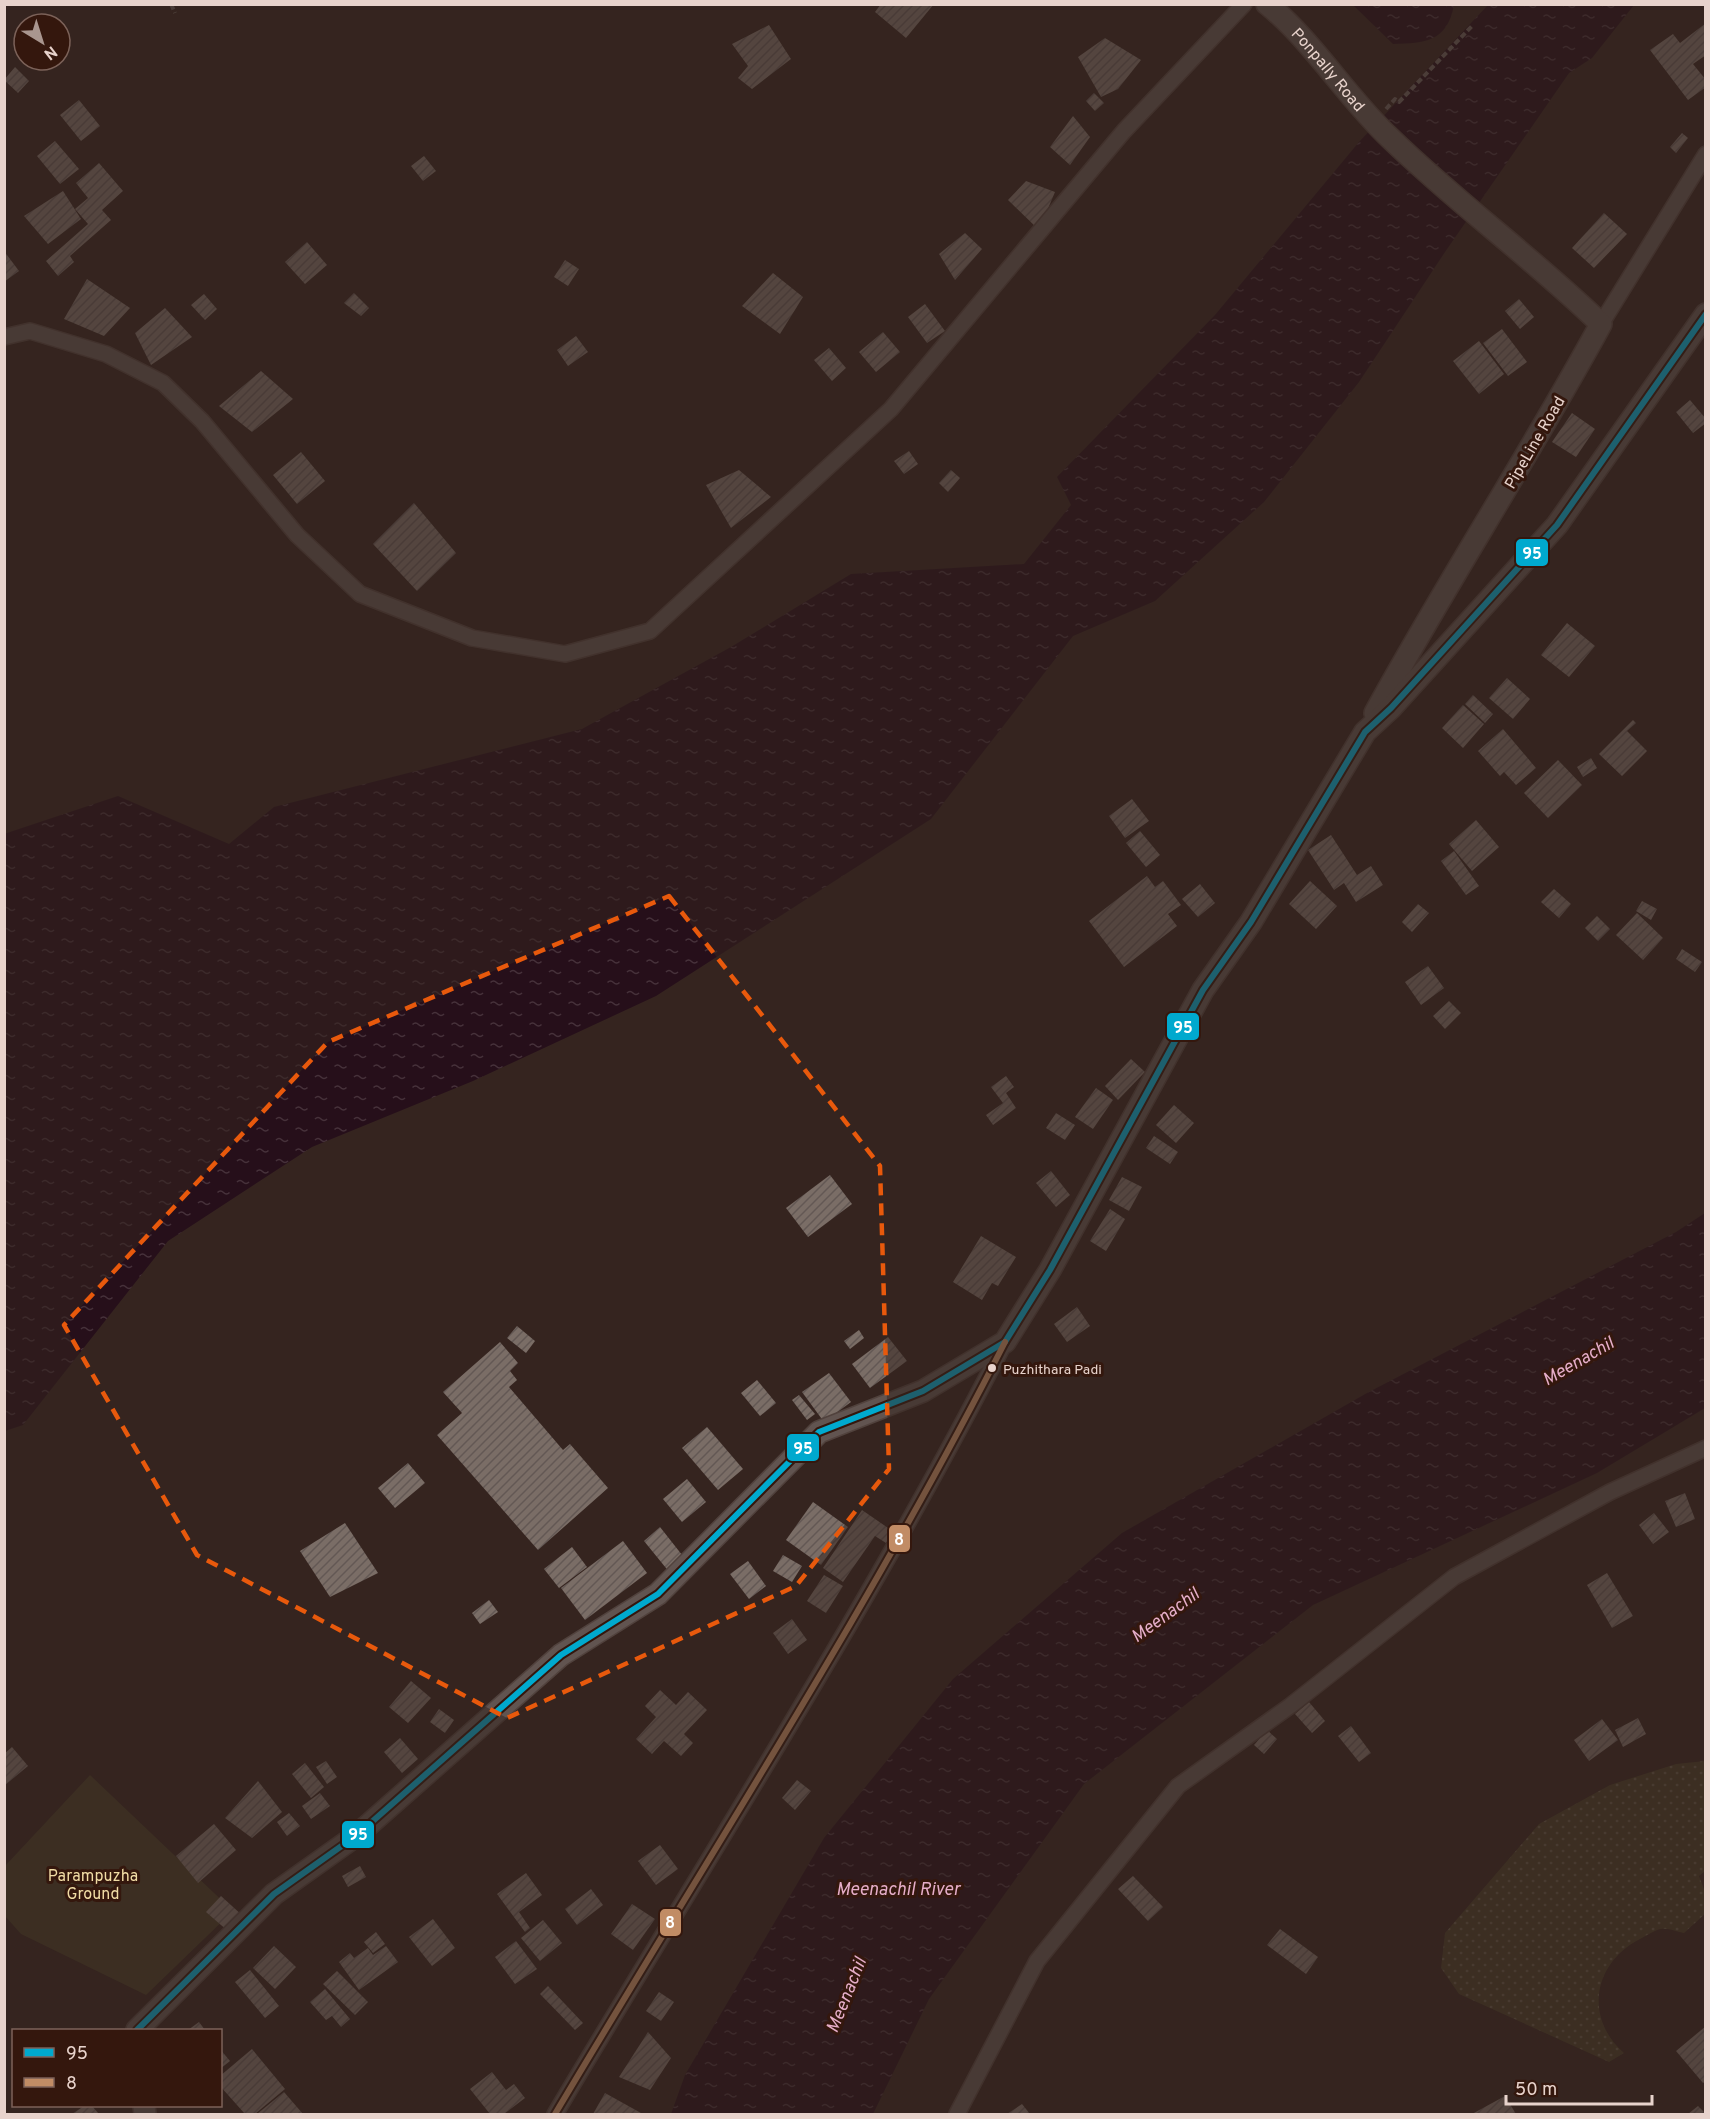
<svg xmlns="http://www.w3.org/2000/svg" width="1710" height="2119" viewBox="0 0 1710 2119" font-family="Overpass,sans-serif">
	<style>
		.grass { fill: url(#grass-dots) }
		.green { fill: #453b27 }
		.water { fill: url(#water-ripples) }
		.building { fill: url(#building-hatch) }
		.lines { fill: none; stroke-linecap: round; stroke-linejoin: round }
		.street-casing { stroke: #51423d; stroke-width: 18 }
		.secondary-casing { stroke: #51423d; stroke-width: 24 }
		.path { stroke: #675b57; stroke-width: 4; stroke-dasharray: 6 3; stroke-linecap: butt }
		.street { stroke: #615450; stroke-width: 15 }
		.secondary { stroke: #615450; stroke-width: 21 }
		.bus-1-casing { stroke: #34170d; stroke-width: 10 }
		.bus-2-casing { stroke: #34170d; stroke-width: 10 }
		.bus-1 { stroke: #00a9ce; stroke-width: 6 }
		.bus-2 { stroke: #c18c65; stroke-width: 6 }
		.marked { fill: none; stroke: #e8590c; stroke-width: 4.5; stroke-dasharray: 12 8; stroke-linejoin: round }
		.bus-dot { fill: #e8d3cc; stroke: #34170d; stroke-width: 2 }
		.labels { text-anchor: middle; stroke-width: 6; stroke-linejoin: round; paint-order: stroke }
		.bus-label { font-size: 14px; fill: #e8d3cc; stroke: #34170d; text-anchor: start }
		.street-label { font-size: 16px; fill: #e8d3cc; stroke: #34170d }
		.park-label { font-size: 16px; fill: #f1dca5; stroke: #34170d }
		.water-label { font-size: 18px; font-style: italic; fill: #e6aec9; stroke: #34170d }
		.line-badge { stroke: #34170d; stroke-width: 2 }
		.badge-label { font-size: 16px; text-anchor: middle; font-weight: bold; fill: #fff }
	</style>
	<defs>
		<pattern id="grass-dots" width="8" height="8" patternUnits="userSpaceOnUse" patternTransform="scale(1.5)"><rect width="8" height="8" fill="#453b27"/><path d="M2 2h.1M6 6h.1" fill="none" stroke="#605645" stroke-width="1.8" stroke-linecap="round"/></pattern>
		<pattern id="water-ripples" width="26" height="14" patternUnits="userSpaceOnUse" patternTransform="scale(1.5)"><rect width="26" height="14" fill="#260f1a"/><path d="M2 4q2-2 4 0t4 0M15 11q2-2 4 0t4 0" fill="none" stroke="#46313a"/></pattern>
		<pattern id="building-hatch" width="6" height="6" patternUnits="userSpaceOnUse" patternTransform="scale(1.5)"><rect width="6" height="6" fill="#7a6d66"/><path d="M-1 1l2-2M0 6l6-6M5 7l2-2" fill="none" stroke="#635854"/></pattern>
	</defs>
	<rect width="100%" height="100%" fill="#35241f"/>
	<path class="grass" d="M1705,1761v110l-6,5 6,16v22l-21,19c-6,-1 -16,-5 -23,-4 -6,1 -15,7 -21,10 -47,24 -56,79 -16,114l-15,9 -150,-68 -18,-26 4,-35 94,-109 71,-39 66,-21z"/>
	<polygon class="green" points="90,1775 233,1911 146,1995 21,1934 5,1916 5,1866"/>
	<g class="water">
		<path d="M1353,5h101c-7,37 -29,38 -61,39z"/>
		<polygon points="1488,5 1634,5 1592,58 1569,73 1445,252 1359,382 1264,502 1155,601 1073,636 931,819 656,996 473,1081 312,1147 168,1241 23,1425 5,1431 4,834 118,796 229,844 274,807 582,729 731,647 851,574 1024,564 1071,505 1057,477 1215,315 1359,142"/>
		<polygon points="1705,1213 1705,1408 1597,1473 1313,1605 1084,1784 929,1999 873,2114 671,2114 685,2075 824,1838 953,1679 1122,1533 1367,1393 1676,1232"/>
	</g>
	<g class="building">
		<polygon points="881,4 934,4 906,38 875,12"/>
		<polygon points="1706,23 1706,55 1693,64 1706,80 1706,87 1688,100 1650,50 1673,34 1680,43"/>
		<polygon points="769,25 791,59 752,89 738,78 748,66 732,44"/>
		<polygon points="1105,38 1141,60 1118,89 1101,97 1078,57"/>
		<polygon points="15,67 29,81 18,93 4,80"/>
		<polygon points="1094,93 1104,103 1095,111 1086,101"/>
		<polygon points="79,100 100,126 81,141 60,115"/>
		<polygon points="1073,116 1090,137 1070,165 1050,147"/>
		<polygon points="1682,133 1688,138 1676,153 1670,147"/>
		<polygon points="55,141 79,169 60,184 37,156"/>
		<polygon points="424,156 436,171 423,181 411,166"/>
		<polygon points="99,163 123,191 102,210 111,220 70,256 74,262 58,276 46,261 88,224 75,209 88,198 76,183"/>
		<polygon points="1026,181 1055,192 1039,230 1008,200"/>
		<polygon points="63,191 81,219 48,244 24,216"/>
		<polygon points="1604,213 1627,234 1594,268 1572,248"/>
		<polygon points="965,233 982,249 955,280 939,254"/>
		<polygon points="307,242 327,265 305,284 285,262"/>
		<polygon points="4,251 19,271 4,282"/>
		<polygon points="565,260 579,269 568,286 554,277"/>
		<polygon points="773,273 803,297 780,334 742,306"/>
		<polygon points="87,279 130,308 104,336 64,319"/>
		<polygon points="354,293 369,308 361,316 344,303"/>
		<polygon points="204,294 217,309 205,320 191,305"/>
		<polygon points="1519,299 1534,317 1520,329 1505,311"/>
		<polygon points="925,304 945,331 927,343 908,317"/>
		<polygon points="165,308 192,337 151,365 135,333"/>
		<polygon points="1502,329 1527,362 1508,376 1483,343"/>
		<polygon points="883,332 900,352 876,372 859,352"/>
		<polygon points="576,336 588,352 568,366 557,350"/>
		<polygon points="1479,341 1504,374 1479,394 1453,361"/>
		<polygon points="829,348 846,368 832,381 814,360"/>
		<polygon points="261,371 293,399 252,432 219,406"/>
		<polygon points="1690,400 1706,419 1706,423 1693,433 1676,412"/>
		<polygon points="1572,413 1595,429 1576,457 1552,442"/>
		<polygon points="909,451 918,464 904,474 894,461"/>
		<polygon points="301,452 325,481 297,504 273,475"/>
		<polygon points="739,470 771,497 731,528 706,485"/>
		<polygon points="951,470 960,478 948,492 939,483"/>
		<polygon points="414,503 456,553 417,591 373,544"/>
		<polygon points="1567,623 1595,646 1569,677 1541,655"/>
		<polygon points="1507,678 1530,699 1513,719 1489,698"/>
		<polygon points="1473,695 1493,714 1485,723 1465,704"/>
		<polygon points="1463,705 1484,724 1463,748 1442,728"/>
		<polygon points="1633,720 1636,723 1627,731 1647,751 1622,776 1599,754"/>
		<polygon points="1503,729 1536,768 1516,785 1504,772 1500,776 1478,751"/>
		<polygon points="1591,758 1597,768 1583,777 1577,767"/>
		<polygon points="1558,760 1582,785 1548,818 1524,793"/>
		<polygon points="1132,799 1149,821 1125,838 1109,816"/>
		<polygon points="1476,820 1499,847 1472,871 1449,844"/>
		<polygon points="1140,831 1160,855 1146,867 1126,843"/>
		<polygon points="1331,835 1357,875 1371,866 1383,885 1356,902 1344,883 1334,890 1308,850"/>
		<polygon points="1454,851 1479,886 1466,895 1441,861"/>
		<polygon points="1147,876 1155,887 1163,881 1181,905 1168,914 1177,926 1124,967 1089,921"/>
		<polygon points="1310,881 1337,906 1316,929 1289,904"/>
		<polygon points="1200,884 1215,903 1198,917 1182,899"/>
		<polygon points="1554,889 1571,904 1559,918 1541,902"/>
		<polygon points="1642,901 1657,909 1651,920 1636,911"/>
		<polygon points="1418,904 1429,913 1412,932 1402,922"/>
		<polygon points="1637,913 1663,938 1643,960 1616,935"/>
		<polygon points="1597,916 1610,929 1598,941 1585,928"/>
		<polygon points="1682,949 1702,962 1695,972 1676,959"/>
		<polygon points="1428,966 1444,988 1421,1005 1405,982"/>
		<polygon points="1449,1001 1461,1013 1445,1029 1433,1016"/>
		<polygon points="1131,1059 1145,1072 1118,1100 1105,1086"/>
		<polygon points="1006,1076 1014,1087 1006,1093 1016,1108 993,1125 986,1115 1003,1103 991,1087"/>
		<polygon points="1096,1088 1113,1100 1093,1129 1075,1117"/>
		<polygon points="1174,1105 1194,1123 1176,1143 1156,1125"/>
		<polygon points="1056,1113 1075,1125 1065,1140 1046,1128"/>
		<polygon points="1154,1136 1178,1152 1170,1164 1146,1148"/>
		<polygon points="1051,1171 1070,1195 1056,1207 1036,1183"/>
		<polygon points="830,1175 852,1204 808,1237 786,1208"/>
		<polygon points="1122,1177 1142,1187 1129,1211 1109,1200"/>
		<polygon points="1110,1209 1125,1219 1106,1251 1090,1241"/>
		<polygon points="981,1236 1016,1257 998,1286 992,1283 982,1300 953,1282"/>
		<polygon points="1077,1307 1090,1326 1067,1342 1054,1324"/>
		<polygon points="517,1326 535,1341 526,1353 507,1338"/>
		<polygon points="859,1330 864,1338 850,1349 844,1341"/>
		<polygon points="888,1337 907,1361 870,1388 852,1364"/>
		<polygon points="500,1342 518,1363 510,1371 517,1380 509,1387 563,1450 570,1444 608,1488 538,1550 437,1435 462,1413 443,1392"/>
		<polygon points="829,1373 851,1402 824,1422 802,1392"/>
		<polygon points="757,1380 776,1403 760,1416 741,1393"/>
		<polygon points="799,1395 815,1414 807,1420 792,1400"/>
		<polygon points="707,1427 743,1469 718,1490 682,1448"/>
		<polygon points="408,1463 425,1483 395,1508 378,1488"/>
		<polygon points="687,1479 706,1502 682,1522 663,1499"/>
		<polygon points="1685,1493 1695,1519 1676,1527 1665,1501"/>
		<polygon points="813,1502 848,1527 821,1565 786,1540"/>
		<polygon points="862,1510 894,1532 886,1543 875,1536 843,1582 823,1568"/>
		<polygon points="1654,1513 1669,1532 1653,1544 1639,1525"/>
		<polygon points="345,1523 378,1573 330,1597 300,1551"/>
		<polygon points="660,1527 686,1560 670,1573 644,1541"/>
		<polygon points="623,1541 647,1573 585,1620 561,1588"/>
		<polygon points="572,1547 587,1567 559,1588 544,1569"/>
		<polygon points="783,1555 802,1566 792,1582 773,1571"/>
		<polygon points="748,1561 766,1586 749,1599 730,1574"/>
		<polygon points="1607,1573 1633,1616 1612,1628 1587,1585"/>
		<polygon points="824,1575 843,1586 826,1613 807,1601"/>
		<polygon points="489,1600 498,1612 480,1624 472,1613"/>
		<polygon points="792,1619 807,1640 788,1654 773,1633"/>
		<polygon points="411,1681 431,1698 408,1723 389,1707"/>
		<polygon points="660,1690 676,1705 688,1692 707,1710 684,1734 693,1743 681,1756 664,1741 652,1754 636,1739 656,1717 645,1706"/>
		<polygon points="1309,1702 1325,1721 1312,1733 1295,1714"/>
		<polygon points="439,1709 454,1720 445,1733 430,1722"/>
		<polygon points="1638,1718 1646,1734 1623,1747 1615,1730"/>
		<polygon points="1602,1719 1618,1740 1589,1761 1574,1740"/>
		<polygon points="1351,1726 1371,1753 1359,1762 1338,1736"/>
		<polygon points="1267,1730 1277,1739 1264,1754 1254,1745"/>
		<polygon points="400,1738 418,1759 402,1773 384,1752"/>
		<polygon points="12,1747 28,1766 4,1786 4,1754"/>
		<polygon points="326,1761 337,1777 327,1784 316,1767"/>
		<polygon points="305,1763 324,1787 311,1798 292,1774"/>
		<polygon points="797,1780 811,1791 795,1810 782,1798"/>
		<polygon points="258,1781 282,1812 252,1838 225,1818"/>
		<polygon points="320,1793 330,1806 311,1819 302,1806"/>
		<polygon points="289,1813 300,1826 287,1836 277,1822"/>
		<polygon points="214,1824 236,1850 198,1883 176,1856"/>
		<polygon points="660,1845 678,1869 656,1885 638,1861"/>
		<polygon points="360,1866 366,1877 348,1887 342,1876"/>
		<polygon points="526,1873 542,1895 519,1912 530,1928 525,1932 497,1894"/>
		<polygon points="1133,1876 1163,1907 1148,1921 1118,1889"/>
		<polygon points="591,1889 603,1905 577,1925 565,1909"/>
		<polygon points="221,1896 243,1916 229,1932 206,1912"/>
		<polygon points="632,1904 655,1919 633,1950 611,1934"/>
		<polygon points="433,1919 455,1948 432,1966 409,1937"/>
		<polygon points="543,1920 562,1943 540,1961 521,1938"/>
		<polygon points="1280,1929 1318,1957 1306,1974 1267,1945"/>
		<polygon points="376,1932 385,1944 373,1953 364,1942"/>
		<polygon points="516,1941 537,1969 515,1984 495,1957"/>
		<polygon points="274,1946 296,1967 275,1989 253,1968"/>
		<polygon points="386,1946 398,1962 359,1990 339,1962 350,1953 354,1958 368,1948 373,1955"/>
		<polygon points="250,1970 279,2006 265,2018 235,1982"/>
		<polygon points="337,1971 368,2002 355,2015 323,1984"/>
		<polygon points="548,1986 583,2023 575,2030 540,1994"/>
		<polygon points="325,1989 350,2019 341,2027 332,2016 326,2020 310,2002"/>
		<polygon points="659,1992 674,2002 661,2021 646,2011"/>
		<polygon points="199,2022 205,2030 188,2030"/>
		<polygon points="1706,2026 1706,2081 1703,2083 1676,2051"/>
		<polygon points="648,2032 671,2058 650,2090 619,2077"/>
		<polygon points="220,2049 230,2061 220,2069"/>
		<polygon points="252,2049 285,2089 255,2114 245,2114 220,2086 220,2076"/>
		<polygon points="492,2072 506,2090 514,2084 525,2098 504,2114 490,2114 470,2089"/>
		<polygon points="284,2092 303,2114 257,2114"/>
		<polygon points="605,2093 641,2113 593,2114"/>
		<polygon points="1505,2096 1516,2114 1472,2114"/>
		<polygon points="1022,2104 1030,2114 1007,2114"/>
		<polygon points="84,2106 92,2106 99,2114 72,2114"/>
		<polygon points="1698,2106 1706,2114 1688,2114"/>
	</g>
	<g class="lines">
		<defs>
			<g id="street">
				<polyline points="1601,324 1706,154"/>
				<polyline points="4,337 30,331 106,354 163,383 202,421 297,535 360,594 472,638 565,654 650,631 891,409 1124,131 1244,4"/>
				<path d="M555,2114c152,-256 314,-506 450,-772"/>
				<polyline points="957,2114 1037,1961 1178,1786 1290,1706 1454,1577 1610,1492 1706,1448"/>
			</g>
			<g id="secondary">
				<path id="s1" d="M1267,4c46,37 80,94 123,134 68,66 144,121 211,186 -72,132 -154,258 -226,389"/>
				<polyline points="137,2030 274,1894 357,1835 561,1655 658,1594 819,1432 923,1391 1005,1342 1050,1270 1203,990 1251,922 1365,732 1391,708 1557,525 1706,314"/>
				<polyline points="144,2106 145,2114"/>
			</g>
		</defs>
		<use href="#street" class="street-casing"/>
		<use href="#secondary" class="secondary-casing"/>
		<g class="path">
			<polyline points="171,4 175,13"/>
			<polyline points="1386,109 1395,99 1399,102 1473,25"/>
		</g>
		<use href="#street" class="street"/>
		<use href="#secondary" class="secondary"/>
		<defs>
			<polyline id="bus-1" points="137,2030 274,1894 357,1835 561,1655 658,1594 819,1432 923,1391 1005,1342 1050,1270 1203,990 1251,922 1365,732 1391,708 1557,525 1706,314"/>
			<path id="bus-2" d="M555,2114c152,-256 315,-506 450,-772"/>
		</defs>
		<use href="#bus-1" class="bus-1-casing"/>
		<use href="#bus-2" class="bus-2-casing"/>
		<use href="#bus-1" class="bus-1"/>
		<use href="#bus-2" class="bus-2"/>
	</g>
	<path d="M0 0H1710V2119H0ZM669,896l211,270 9,303 -93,117 -289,132 -310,-163 -133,-230 264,-283z" fill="#35241f" fill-opacity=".55" fill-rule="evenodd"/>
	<path class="marked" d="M669,896l211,270 9,303 -93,117 -289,132 -310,-163 -133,-230 264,-283z"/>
	<circle class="bus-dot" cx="992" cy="1368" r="5"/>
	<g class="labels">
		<g class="bus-label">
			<text x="1003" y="1374">Puzhithara Padi</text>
		</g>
		<g class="street-label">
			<text dy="6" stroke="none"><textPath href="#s1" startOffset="90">Ponpally Road</textPath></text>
			<text transform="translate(1534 442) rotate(-60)" y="6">PipeLine Road</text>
		</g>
		<g class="park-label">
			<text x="93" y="1881">Parampuzha<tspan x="93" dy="18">Ground</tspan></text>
		</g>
		<g class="water-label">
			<text transform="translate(1578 1361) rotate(-30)" y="6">Meenachil</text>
			<text transform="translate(1165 1615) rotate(-36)" y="6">Meenachil</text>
			<text x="898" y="1895">Meenachil River</text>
			<text transform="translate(846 1995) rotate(-68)" y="6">Meenachil</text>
		</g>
	</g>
	<g class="line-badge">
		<rect x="1515" y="538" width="34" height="29" rx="6" fill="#00a9ce"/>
		<rect x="1166" y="1012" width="34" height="29" rx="6" fill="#00a9ce"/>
		<rect x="786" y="1433" width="34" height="29" rx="6" fill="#00a9ce"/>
		<rect x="888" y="1524" width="23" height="29" rx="6" fill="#c18c65"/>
		<rect x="341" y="1820" width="34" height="29" rx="6" fill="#00a9ce"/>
		<rect x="659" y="1908" width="23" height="29" rx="6" fill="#c18c65"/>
	</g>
	<g class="badge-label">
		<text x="1532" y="559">95</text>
		<text x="1183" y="1033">95</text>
		<text x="803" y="1454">95</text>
		<text x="899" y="1545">8</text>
		<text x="358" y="1840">95</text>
		<text x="670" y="1928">8</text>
	</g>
	<rect width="1710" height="2119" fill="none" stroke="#e8d3cc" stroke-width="12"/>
	<rect x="12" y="2029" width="210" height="78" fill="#34170d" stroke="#7c6259" stroke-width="1.5"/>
	<rect x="24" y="2048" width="30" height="9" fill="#00a9ce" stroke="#7c6259" stroke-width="1.5"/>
	<text x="66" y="2059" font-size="18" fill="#e8d3cc">95</text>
	<rect x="24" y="2078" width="30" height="9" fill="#c18c65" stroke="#7c6259" stroke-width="1.5"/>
	<text x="66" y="2089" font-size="18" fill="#e8d3cc">8</text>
	<g transform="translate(42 42) rotate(142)"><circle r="28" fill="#34170d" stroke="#7c6259" stroke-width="1.5"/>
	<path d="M0-4.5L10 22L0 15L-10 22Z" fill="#a9968f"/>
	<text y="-9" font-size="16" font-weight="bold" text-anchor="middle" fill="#e8d3cc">N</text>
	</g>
	<path d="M1506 2095v9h146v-9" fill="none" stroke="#e8d3cc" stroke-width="3"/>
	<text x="1515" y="2095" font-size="18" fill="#e8d3cc" stroke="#34170d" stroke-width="4.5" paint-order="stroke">50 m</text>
</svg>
